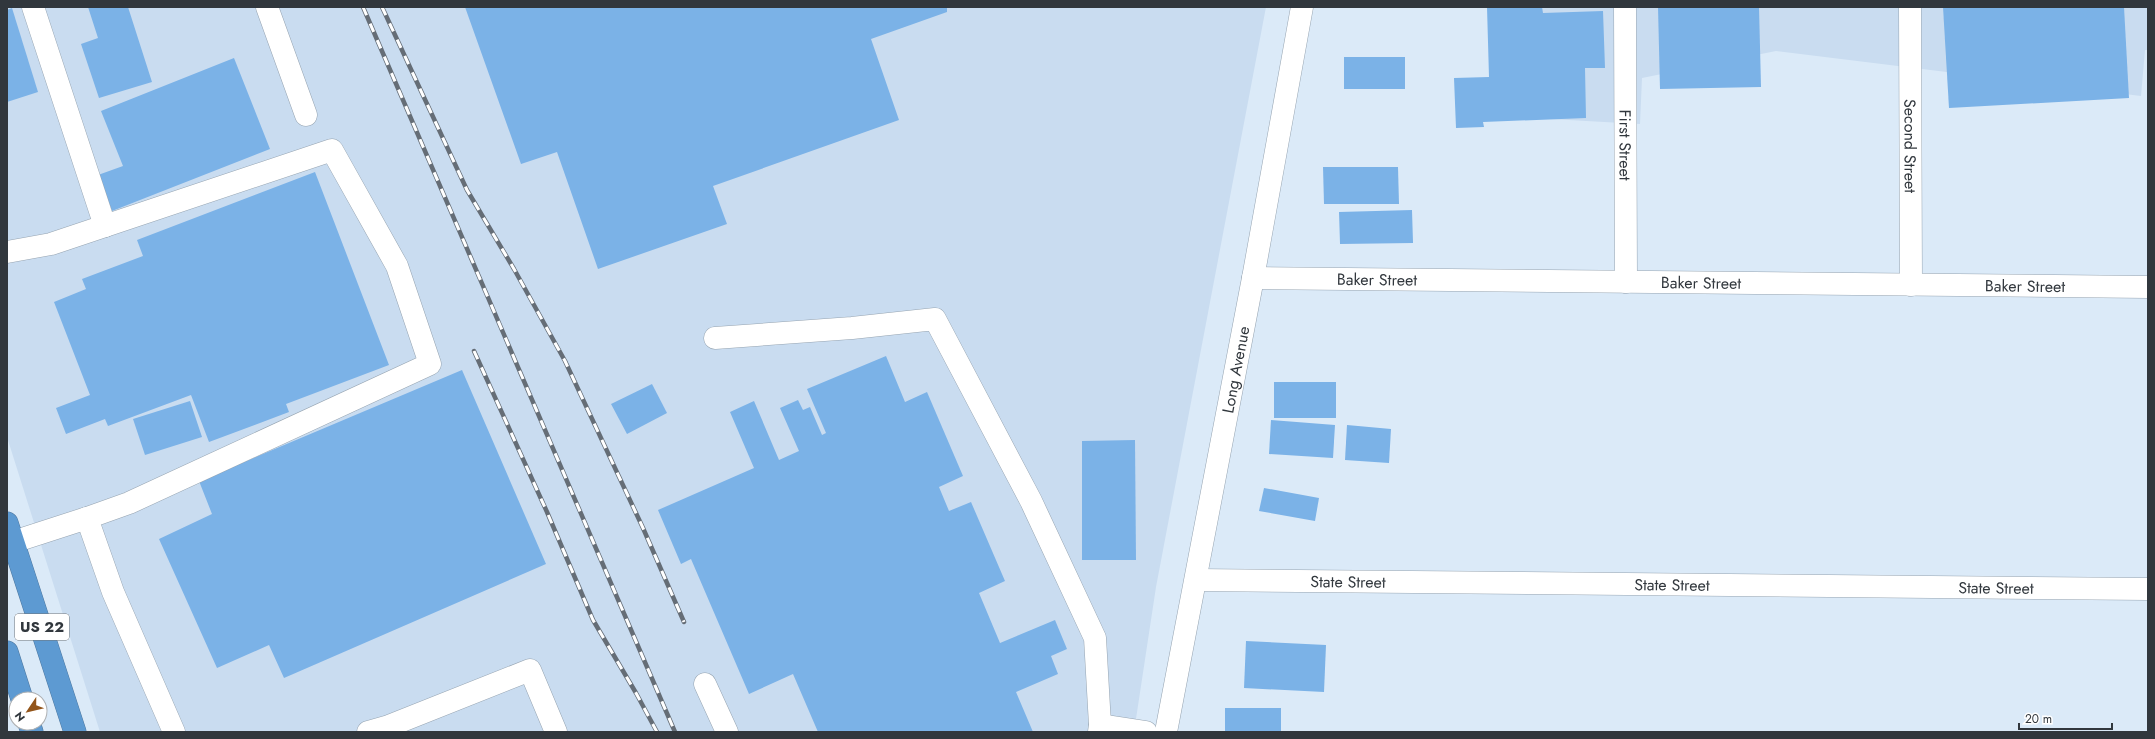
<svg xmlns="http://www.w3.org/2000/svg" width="2155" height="739" viewBox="0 0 2155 739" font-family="Jost,sans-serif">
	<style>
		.built { fill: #c9dcf0 }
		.building { fill: #7bb2e7 }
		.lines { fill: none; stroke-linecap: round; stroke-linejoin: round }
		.minor-casing { stroke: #96a4b1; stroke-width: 23 }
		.highway-casing { stroke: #4e779e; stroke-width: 23 }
		.minor { stroke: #fff; stroke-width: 22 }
		.highway { stroke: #5d9ad2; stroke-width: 22 }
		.rail-casing { stroke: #656d76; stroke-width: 4.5 }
		.rail { stroke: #fff; stroke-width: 3; stroke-dasharray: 9; stroke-linecap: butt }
		.labels { text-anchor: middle; stroke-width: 3; stroke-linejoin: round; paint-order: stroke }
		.shield { fill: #fff; stroke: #6f7377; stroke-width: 1 }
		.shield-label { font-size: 15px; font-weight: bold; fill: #31373d }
		.street-label { font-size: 16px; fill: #31373d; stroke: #fff }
	</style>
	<rect width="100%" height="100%" fill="#dbeaf8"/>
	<g class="built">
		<polygon points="7,7 1266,7 1156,587 1134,732 100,732 7,437"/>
		<polygon points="1493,7 2148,7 2148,50 2145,50 2141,96 1776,51 1642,78 1640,124 1495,116"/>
	</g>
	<g class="building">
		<polygon points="88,7 128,7 152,82 99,98 81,44 98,38"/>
		<polygon points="465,7 947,7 947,12 871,39 899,120 713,186 727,224 598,269 557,152 521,164"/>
		<polygon points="1487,7 1542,7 1543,13 1603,11 1605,68 1585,68 1586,118 1483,122 1484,127 1456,128 1454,78 1489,77"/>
		<polygon points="1658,7 1759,7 1761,87 1660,89"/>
		<polygon points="1943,7 2124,7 2129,98 1949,108"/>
		<polygon points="12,8 38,92 7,102 7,10"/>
		<rect x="1344" y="57" width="61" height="32"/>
		<polygon points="234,58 270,149 112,211 98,175 123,166 101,111"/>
		<polygon points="1323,167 1398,167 1399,204 1324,204"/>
		<polygon points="315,172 389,365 286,404 289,412 209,442 191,395 108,426 105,419 66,434 56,408 90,395 54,302 86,289 82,279 143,256 137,240"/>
		<polygon points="1412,210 1413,243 1340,244 1339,212"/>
		<polygon points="886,356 905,402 927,392 963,476 939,487 949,511 971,502 1005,581 979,593 1000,643 1055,620 1067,649 1051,656 1058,674 1016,692 1033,732 818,732 793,674 749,694 691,559 681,564 658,510 754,468 730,412 754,401 779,460 799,451 780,408 798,400 803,410 810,407 822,435 826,433 807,389"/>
		<polygon points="462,370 546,564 284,678 269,645 217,668 159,539 212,514 199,481"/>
		<rect x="1274" y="382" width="62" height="36"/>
		<polygon points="652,384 667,413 627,434 611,404"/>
		<polygon points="190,401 202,437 145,455 133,419"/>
		<polygon points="1271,420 1335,425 1333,458 1269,454"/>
		<polygon points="1347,425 1391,429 1389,463 1345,460"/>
		<polygon points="1135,440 1136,560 1082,560 1082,441"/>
		<polygon points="1264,488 1319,498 1315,521 1259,511"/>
		<polygon points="1246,641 1326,645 1324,692 1244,688"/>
		<rect x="1225" y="708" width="56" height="24"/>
	</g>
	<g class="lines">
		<defs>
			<g id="minor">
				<polyline points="33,7 105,226"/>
				<polyline points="267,7 306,115"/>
				<path id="s1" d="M1625,7l1,275"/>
				<path id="s2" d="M1910,7l1,278"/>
				<polyline points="7,252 51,244 332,150 397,266 430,364 129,503 87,518 13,542"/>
				<path id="s3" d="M1253,278l895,9"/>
				<polyline points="715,338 852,328 935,319 1031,501 1095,638 1100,725"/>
				<polyline points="87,518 113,592 174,732"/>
				<path id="s4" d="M1196,580l952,9"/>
				<polyline points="705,684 727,732"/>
				<polyline points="368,732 389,726 530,670 556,732"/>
				<polyline points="1099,732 1100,725 1146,732"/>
				<path id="s5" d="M1166,732l87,-454 49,-271"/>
			</g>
			<g id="highway">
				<polyline points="7,523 75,732"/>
				<polyline points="7,652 22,699"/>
				<polyline points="29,723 32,732"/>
			</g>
		</defs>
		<use href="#minor" class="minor-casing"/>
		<use href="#highway" class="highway-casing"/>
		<use href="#minor" class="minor"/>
		<use href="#highway" class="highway"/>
		<defs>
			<g id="rail">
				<polyline points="363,7 675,732"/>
				<polyline points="382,7 467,190 514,269 565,361 643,528 684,622"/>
				<polyline points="474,351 547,512 593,620 636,693 657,732"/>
			</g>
		</defs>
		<use href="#rail" class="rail-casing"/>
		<use href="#rail" class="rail"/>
	</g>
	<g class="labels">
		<rect class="shield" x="15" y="614" width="54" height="26" rx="3"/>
		<g class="shield-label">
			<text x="42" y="632">US 22</text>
		</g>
		<g class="street-label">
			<text dy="6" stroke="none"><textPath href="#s1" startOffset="138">First Street</textPath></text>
			<text dy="6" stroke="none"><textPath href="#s2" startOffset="139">Second Street</textPath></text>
			<text dy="6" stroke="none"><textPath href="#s3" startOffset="124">Baker Street</textPath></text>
			<text dy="6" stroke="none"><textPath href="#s3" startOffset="448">Baker Street</textPath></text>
			<text dy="6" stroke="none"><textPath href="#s3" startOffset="772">Baker Street</textPath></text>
			<text dy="6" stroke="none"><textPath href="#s5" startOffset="369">Long Avenue</textPath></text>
			<text dy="6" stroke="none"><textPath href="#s4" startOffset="152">State Street</textPath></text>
			<text dy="6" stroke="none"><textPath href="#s4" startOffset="476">State Street</textPath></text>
			<text dy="6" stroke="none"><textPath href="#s4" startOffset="800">State Street</textPath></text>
		</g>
	</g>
	<rect width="2155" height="739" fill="none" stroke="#31373d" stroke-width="16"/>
	<g transform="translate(28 711) rotate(235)"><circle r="19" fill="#ffffff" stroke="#adafb1"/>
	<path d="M0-3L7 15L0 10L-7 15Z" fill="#93551a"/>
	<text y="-6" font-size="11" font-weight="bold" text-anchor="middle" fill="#31373d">N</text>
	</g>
	<path d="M2019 723v6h93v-6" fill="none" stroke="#31373d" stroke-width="2"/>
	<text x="2025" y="723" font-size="12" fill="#31373d" stroke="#ffffff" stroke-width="3" paint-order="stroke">20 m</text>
</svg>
